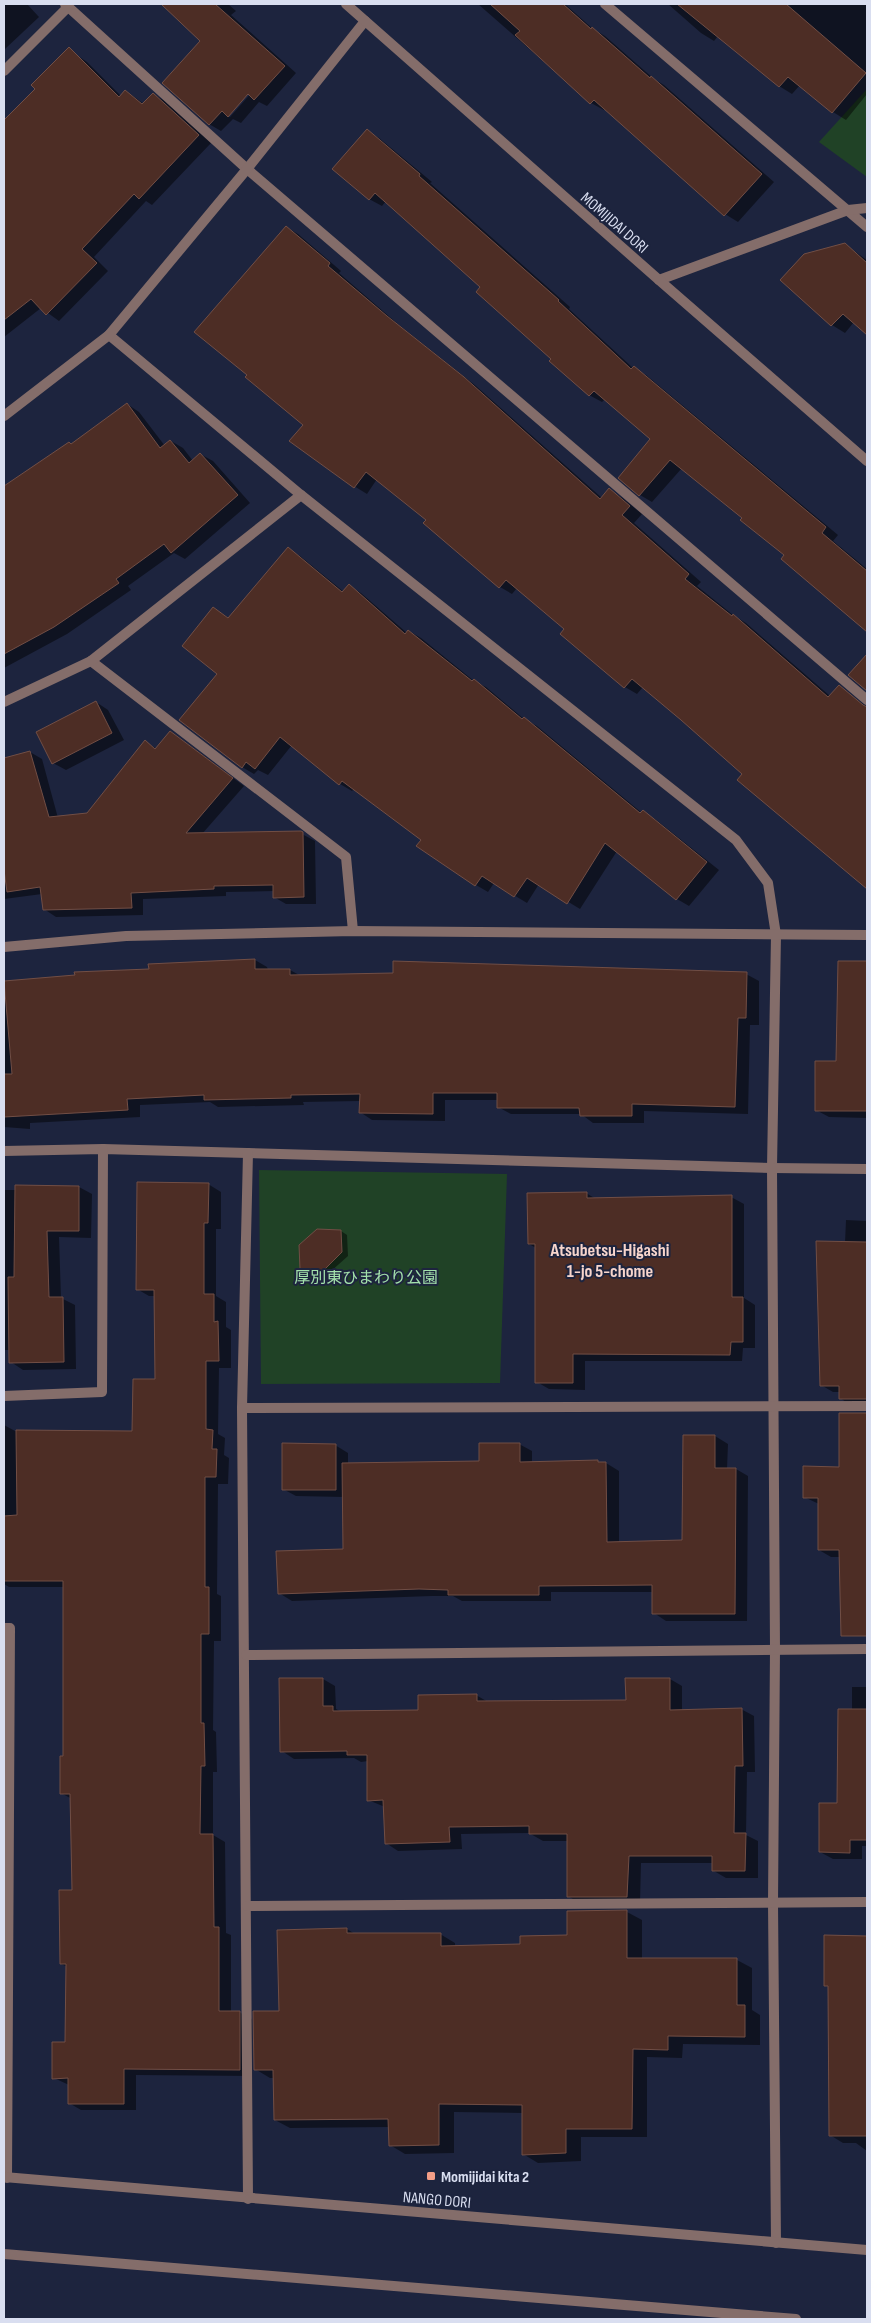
<svg xmlns="http://www.w3.org/2000/svg" width="871" height="2323" viewBox="0 0 871 2323" font-family="'Sofia Sans Condensed','Noto Sans JP',sans-serif">
	<style>
		.green { fill: #204226 }
		.shadow { fill: #0007; fill-rule: evenodd }
		.building { fill: #4d2d25; stroke: #714e45 }
		.lines { fill: none; stroke-linecap: round; stroke-linejoin: round }
		.minor { stroke: #846d6a; stroke-width: 10 }
		.tertiary { stroke: #846d6a; stroke-width: 10 }
		.poi-dot { fill: #f49e87; stroke: #1d243e; stroke-width: 2 }
		.labels { text-anchor: middle; stroke-width: 4; stroke-linejoin: round; paint-order: stroke }
		.street-label { font-size: 16px; fill: #d9def0; stroke: #1d243e }
		.park-label { font-size: 16px; fill: #a3e0ab; stroke: #1d243e }
		.poi-label { font-size: 16px; font-weight: bold; fill: #d9def0; stroke: #1d243e; text-anchor: start }
		.neighbourhood-label { font-size: 18px; font-weight: bold; fill: #f7d5cc; stroke: #1d243e }
	</style>
	<rect width="100%" height="100%" fill="#1d243e"/>
	<g class="green">
		<polygon points="867,89 867,177 819,142"/>
		<polygon points="259,1170 507,1174 500,1383 261,1384"/>
	</g>
	<g class="shadow">
		<polygon points="4,4 27,4 39,17 5,49"/>
		<path d="M163,4h65l8,7 -5,4 65,58 -29,33 -8,-4 -18,21 -8,-4 -12,12 -12,-7 -7,-83zM251,89l2,2 -23,26h-3z"/>
		<polygon points="478,4 565,4 593,29 605,36 654,79 664,85 774,182 738,222 725,214 605,108 604,110 591,103"/>
		<polygon points="668,4 867,4 867,94 846,120 833,112 800,85 792,94 779,86 718,36 714,41 701,33"/>
		<polygon points="75,54 87,62 121,96 126,91 144,104 153,94 165,101 211,143 152,205 146,201 94,257 108,271 59,321 41,308 4,337 4,122"/>
		<polygon points="367,131 379,138 432,182 430,183 570,307 569,309 633,368 646,375 838,535 833,541 867,569 867,630 783,559 786,555 744,518 682,468 652,502 640,495 652,439 605,399 602,402 589,395 482,287 386,201 382,206 369,199"/>
		<polygon points="286,227 298,234 341,271 339,273 399,325 476,386 602,498 609,490 621,497 642,514 634,523 701,582 697,586 733,615 746,623 830,696 839,687 867,707 867,724 865,727 867,729 867,888 739,780 743,774 682,719 643,687 637,694 625,687 562,634 566,629 517,588 512,594 500,587 425,523 428,520 377,479 367,494 354,486 305,424"/>
		<polygon points="844,244 867,260 867,333 854,322 845,333 832,325 782,280"/>
		<polygon points="127,404 139,412 165,446 171,441 183,448 193,461 200,454 213,461 250,503 185,559 174,553 128,586 131,590 67,634 4,668 4,487 69,443 72,445"/>
		<polygon points="288,549 300,556 344,592 349,586 361,593 407,633 409,631 421,638 474,681 486,687 524,719 537,726 642,813 655,819 719,870 689,906 677,899 617,851 580,909 539,884 527,903 494,883 488,892 476,885 422,839 354,789 352,791 340,784 292,745 268,775 258,770 254,774 242,767 219,674 213,608 229,618"/>
		<polygon points="96,702 108,710 124,740 66,770 53,763"/>
		<polygon points="171,732 244,786 202,834 302,834 315,841 316,904 286,904 274,897 274,891 226,892 226,896 143,899 143,915 56,917 44,909 42,894 4,899 4,759 30,752 42,759 58,818 88,815 145,742 157,749"/>
		<polygon points="255,960 267,967 268,970 290,970 301,976 746,974 759,981 759,1025 750,1025 748,1114 644,1111 644,1123 593,1123 581,1114 511,1114 498,1107 498,1100 445,1100 445,1121 372,1120 360,1112 360,1101 303,1102 304,1105 218,1107 210,1102 140,1105 140,1117 30,1123 30,1129 4,1127 4,983"/>
		<polygon points="839,962 867,963 867,1118 829,1117 816,1110 837,1063"/>
		<polygon points="208,1184 221,1192 221,1229 216,1229 216,1296 226,1302 226,1327 231,1330 231,1368 219,1368 218,1434 225,1438 224,1455 229,1458 228,1484 218,1484 217,1594 221,1596 221,1641 214,1641 213,1730 216,1732 217,1772 213,1772 213,1835 225,1842 226,1933 231,1935 231,2012 239,2012 252,2019 252,2076 136,2075 136,2110 81,2110 69,2103 69,2085 54,2078 67,2043 68,1967 61,1964 73,1891 72,1799 61,1793 64,1757 64,1587 9,1587 4,1584 4,1425 15,1431 133,1433 156,1380 155,1296 149,1296 137,1289"/>
		<polygon points="16,1187 79,1187 92,1194 91,1238 59,1237 61,1298 75,1305 76,1369 23,1370 11,1362 10,1350 4,1350 4,1190 16,1190"/>
		<polygon points="586,1193 596,1199 731,1197 744,1204 744,1298 755,1305 755,1348 743,1348 742,1361 585,1361 585,1390 549,1389 537,1382 536,1248 529,1244"/>
		<polygon points="846,1220 867,1221 867,1405 852,1406 840,1398 840,1392 833,1392 821,1385 845,1243"/>
		<polygon points="341,1231 347,1235 348,1256 329,1273 308,1272 302,1268"/>
		<polygon points="840,1414 867,1414 867,1626 854,1626 840,1557 831,1557 819,1550 819,1504 804,1497 840,1468"/>
		<polygon points="684,1436 715,1436 728,1444 727,1469 736,1469 748,1476 747,1621 666,1621 654,1613 653,1592 551,1592 551,1601 462,1601 453,1596 432,1596 292,1601 279,1593 344,1550 344,1497 296,1496 283,1489 335,1445 348,1453 348,1464 481,1462 519,1444 532,1451 532,1463 598,1462 606,1463 619,1471 619,1543 683,1541"/>
		<polygon points="4,1679 11,1683 10,1730 4,1730"/>
		<polygon points="323,1679 335,1686 336,1709 342,1712 419,1711 476,1695 488,1702 627,1702 670,1679 682,1686 682,1710 741,1709 754,1716 755,1772 747,1772 746,1835 758,1841 758,1878 726,1878 714,1871 714,1863 641,1863 640,1903 581,1904 568,1896 568,1841 543,1841 529,1833 461,1834 462,1849 398,1851 386,1843 385,1807 368,1800 368,1761 361,1762 354,1758 294,1759 282,1751"/>
		<polygon points="852,1687 867,1687 867,1846 862,1846 862,1859 833,1859 820,1852 839,1804 852,1710"/>
		<polygon points="569,1912 627,1912 642,1920 642,1959 737,1960 752,1968 752,2010 760,2015 760,2045 683,2044 682,2058 647,2057 647,2137 581,2137 581,2161 538,2163 523,2154 523,2113 454,2112 454,2153 405,2154 390,2145 390,2127 290,2128 275,2120 275,2078 270,2078 255,2069 280,2012 347,1929 355,1934 440,1934 455,1943 455,1947 521,1945 569,1936"/>
		<polygon points="826,1936 867,1937 867,2151 856,2143 843,2143 830,2135 829,1988 825,1985"/>
	</g>
	<g class="building">
		<polygon points="161,4 215,4 285,66 254,100 248,94 228,117 222,111 209,125 162,83 200,41"/>
		<polygon points="490,4 563,4 591,29 592,27 650,78 651,76 762,174 724,216 594,100 590,104 515,35 520,31"/>
		<polygon points="677,4 786,4 866,73 832,113 788,77 779,87"/>
		<polygon points="69,47 119,97 125,90 142,104 153,93 199,135 139,199 134,194 82,249 97,263 46,315 31,299 4,320 4,120 35,89 31,85"/>
		<polygon points="367,129 420,174 419,176 559,300 558,301 631,369 634,366 826,527 822,533 867,571 867,632 781,559 784,555 740,520 742,518 670,460 639,496 618,478 650,439 594,391 589,396 549,361 551,359 476,292 480,287 375,193 369,200 332,169"/>
		<polygon points="286,226 330,263 328,266 387,316 464,377 600,499 609,488 630,506 622,515 689,574 685,579 732,616 733,614 828,697 839,685 863,705 867,707 867,889 737,780 742,774 681,720 632,679 624,688 560,634 564,629 506,580 499,588 423,523 426,520 366,472 354,488 289,441 303,425 245,377 247,375 194,332"/>
		<polygon points="845,243 867,263 867,335 843,314 831,326 780,280 804,254"/>
		<polygon points="127,403 160,448 170,440 189,463 200,453 238,495 171,553 164,544 116,579 119,583 54,627 4,654 4,486 69,442 71,444"/>
		<polygon points="288,547 342,592 349,584 405,634 408,630 472,681 474,679 522,719 524,717 640,813 643,810 707,862 676,900 605,843 567,904 527,878 514,897 482,876 475,886 416,846 421,840 342,781 339,785 280,737 255,769 246,762 242,768 179,720 217,674 182,646 213,607 228,618"/>
		<polygon points="867,654 867,691 848,675"/>
		<polygon points="96,701 112,733 52,764 36,732"/>
		<polygon points="170,731 233,778 186,833 301,831 303,832 304,897 273,898 273,885 214,886 214,889 131,893 132,908 43,910 40,887 7,892 4,870 4,758 30,751 49,817 87,813 145,740 155,749"/>
		<polygon points="255,959 255,969 290,969 290,975 393,973 393,961 747,972 746,1018 738,1018 735,1107 632,1104 632,1116 580,1116 579,1108 497,1108 497,1093 433,1093 433,1114 359,1113 360,1094 291,1095 291,1098 204,1100 204,1095 127,1099 128,1110 4,1117 4,1074 12,1074 4,981 75,975 74,972 149,969 148,964"/>
		<polygon points="838,961 867,961 867,1111 815,1111 815,1061 836,1061"/>
		<polygon points="137,1182 209,1183 208,1223 204,1223 204,1294 214,1294 214,1322 218,1321 219,1361 206,1361 206,1429 213,1430 212,1449 217,1449 216,1477 205,1477 205,1587 209,1587 209,1634 201,1634 201,1723 204,1723 205,1766 201,1766 200,1834 213,1834 214,1927 219,1927 219,2011 240,2011 240,2070 124,2069 124,2104 68,2104 68,2078 52,2079 52,2042 65,2042 66,1964 60,1964 59,1890 72,1890 70,1794 60,1794 60,1756 63,1756 63,1581 4,1581 4,1516 17,1515 16,1430 132,1431 133,1379 155,1379 154,1290 136,1290"/>
		<polygon points="15,1185 79,1186 79,1231 47,1231 49,1297 63,1297 64,1362 9,1363 8,1277 14,1277"/>
		<polygon points="587,1192 587,1198 732,1195 732,1297 743,1297 743,1342 731,1342 730,1355 573,1354 573,1383 535,1383 535,1244 528,1244 527,1193"/>
		<polygon points="317,1229 341,1230 342,1252 323,1271 300,1269 299,1245"/>
		<polygon points="816,1241 867,1242 867,1399 839,1399 839,1386 820,1386"/>
		<polygon points="839,1413 867,1413 867,1636 841,1636 839,1550 818,1550 818,1498 803,1498 803,1466 839,1467"/>
		<polygon points="683,1435 715,1435 715,1468 736,1468 735,1614 652,1614 652,1585 539,1586 539,1595 448,1595 448,1590 419,1589 278,1594 276,1551 343,1549 342,1463 479,1461 479,1443 520,1443 520,1462 598,1460 598,1462 606,1462 607,1542 682,1540"/>
		<polygon points="282,1443 336,1444 336,1490 282,1490"/>
		<polygon points="279,1678 323,1678 323,1706 333,1706 333,1711 418,1710 418,1695 477,1694 477,1701 626,1700 625,1678 670,1678 670,1710 742,1708 743,1766 735,1766 734,1833 746,1833 745,1871 712,1871 712,1856 629,1856 627,1897 567,1897 567,1834 529,1834 529,1826 449,1827 450,1842 385,1844 383,1800 367,1801 367,1755 347,1755 347,1751 280,1752"/>
		<polygon points="838,1709 867,1709 867,1840 850,1840 850,1853 819,1852 819,1803 837,1803"/>
		<polygon points="627,1910 627,1958 737,1958 737,2005 745,2005 745,2037 668,2036 668,2050 633,2049 632,2129 566,2129 566,2153 522,2155 522,2105 439,2104 439,2145 389,2146 388,2119 274,2120 273,2070 254,2070 253,2011 279,2011 277,1930 347,1928 347,1933 441,1933 441,1946 520,1944 520,1936 567,1935 567,1911"/>
		<polygon points="824,1935 867,1936 867,2136 829,2136 828,1986 824,1986"/>
	</g>
	<g class="lines">
		<g class="minor">
			<polyline points="65,4 247,169 867,700"/>
			<polyline points="605,4 867,227"/>
			<polyline points="4,71 68,7"/>
			<polyline points="659,280 848,210 867,208"/>
			<polyline points="109,335 301,495 736,840 768,883 776,935 772,1168 775,1649 773,1903 776,2243"/>
			<polyline points="4,416 109,335 247,169 365,21"/>
			<polyline points="91,661 346,857 353,931"/>
			<polyline points="4,702 91,661 301,495"/>
			<polyline points="4,947 126,936 353,931 867,935"/>
			<polyline points="4,1151 103,1149 772,1168 867,1169"/>
			<polyline points="248,1153 242,1408 248,2199"/>
			<polyline points="4,1396 102,1392 103,1149"/>
			<polyline points="242,1408 867,1406"/>
			<polyline points="4,1628 10,1628 7,2178"/>
			<polyline points="246,1655 867,1649"/>
			<polyline points="247,1906 867,1902"/>
		</g>
		<g class="tertiary">
			<polyline points="346,4 659,280 867,461"/>
			<polyline points="4,2177 867,2250"/>
			<polyline points="4,2254 796,2319"/>
		</g>
	</g>
	<rect class="poi-dot" x="426" y="2171" width="10" height="10" rx="2.5"/>
	<g class="labels">
		<g class="street-label">
			<text transform="translate(615 222) rotate(41)" y="6">MOMIJIDAI DORI</text>
			<text transform="translate(437 2199) rotate(5)" y="6">NANGO DORI</text>
		</g>
		<g class="park-label">
			<text x="366" y="1283">厚別東ひまわり公園</text>
		</g>
		<g class="poi-label">
			<text x="441" y="2182">Momijidai kita 2</text>
		</g>
		<g class="neighbourhood-label">
			<text x="610" y="1256">Atsubetsu-Higashi<tspan x="610" dy="21">1-jo 5-chome</tspan></text>
		</g>
	</g>
	<rect width="871" height="2323" fill="none" stroke="#d9def0" stroke-width="10"/>
</svg>
